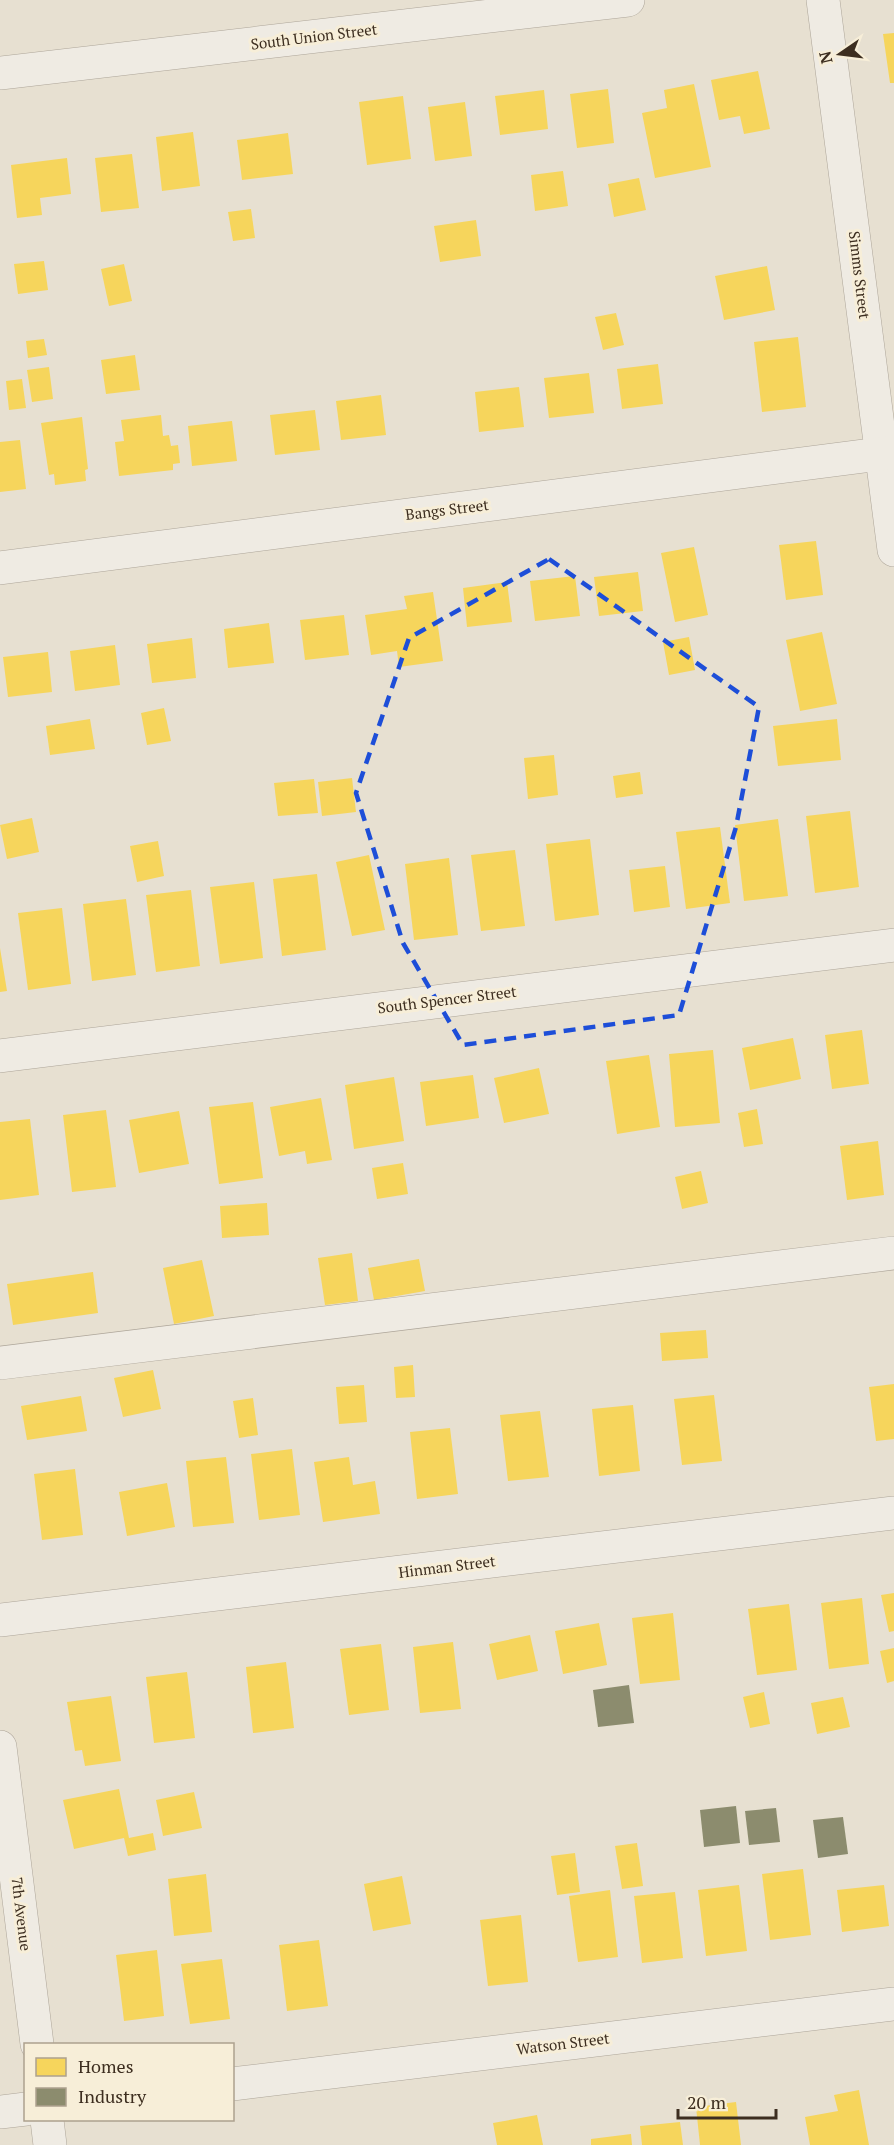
<svg xmlns="http://www.w3.org/2000/svg" width="894" height="2145" viewBox="0 0 894 2145" font-family="'PT Serif',serif">
	<style>
		.homes { fill: #f6d55c }
		.industry { fill: #8c8c6e }
		.lines { fill: none; stroke-linecap: round; stroke-linejoin: round }
		.minor-casing { stroke: #ada599; stroke-width: 34 }
		.minor { stroke: #efebe3; stroke-width: 33 }
		.marked { fill: none; stroke: #1d4ed8; stroke-width: 4.5; stroke-dasharray: 12 8; stroke-linejoin: round }
		.labels { text-anchor: middle; stroke-width: 6; stroke-linejoin: round; paint-order: stroke }
		.street-label { font-size: 15px; fill: #3d2e20; stroke: #f7eed8 }
	</style>
	<rect width="100%" height="100%" fill="#e7e0d1"/>
	<g class="homes">
		<polygon points="894,33 894,83 890,83 883,34"/>
		<polygon points="758,71 770,129 744,134 740,116 719,120 711,80"/>
		<polygon points="694,84 711,167 655,178 642,113 667,108 664,90"/>
		<polygon points="608,89 614,143 577,148 570,94"/>
		<polygon points="544,90 548,129 500,135 495,96"/>
		<polygon points="403,96 411,159 367,165 359,102"/>
		<polygon points="465,102 472,156 435,161 428,107"/>
		<polygon points="193,132 200,186 162,191 156,137"/>
		<polygon points="288,133 293,174 242,180 237,140"/>
		<polygon points="132,154 139,208 101,212 95,158"/>
		<polygon points="67,158 71,194 40,198 42,215 17,218 11,165"/>
		<polygon points="563,171 568,206 535,211 531,175"/>
		<polygon points="639,178 646,210 614,217 608,184"/>
		<polygon points="251,209 255,238 233,241 228,212"/>
		<polygon points="476,220 481,256 440,262 434,226"/>
		<polygon points="44,261 48,290 18,294 14,264"/>
		<polygon points="124,264 132,301 109,306 101,269"/>
		<polygon points="767,266 775,310 724,320 715,276"/>
		<polygon points="616,313 624,345 603,350 595,317"/>
		<polygon points="798,337 806,407 762,412 754,342"/>
		<polygon points="44,339 47,355 28,358 26,341"/>
		<polygon points="135,355 140,390 106,394 101,360"/>
		<polygon points="658,364 663,404 622,409 617,369"/>
		<polygon points="49,367 53,399 32,402 27,370"/>
		<polygon points="589,373 594,413 549,418 544,378"/>
		<polygon points="22,379 26,408 9,410 6,381"/>
		<polygon points="519,387 524,427 479,432 475,392"/>
		<polygon points="381,395 386,435 341,440 336,401"/>
		<polygon points="315,410 320,450 275,455 270,415"/>
		<polygon points="161,415 163,436 169,435 171,446 178,445 180,463 173,464 173,470 119,476 115,442 124,441 121,420"/>
		<polygon points="82,417 88,469 85,470 86,481 55,485 54,474 49,475 41,423"/>
		<polygon points="232,421 237,461 192,466 188,426"/>
		<polygon points="20,440 26,489 0,492 0,442"/>
		<polygon points="816,541 823,595 786,600 779,545"/>
		<polygon points="694,547 708,615 675,622 661,553"/>
		<polygon points="638,572 643,611 599,616 594,577"/>
		<polygon points="575,576 580,616 535,621 530,581"/>
		<polygon points="507,582 512,622 467,627 463,588"/>
		<polygon points="433,592 443,661 399,667 397,651 371,655 365,615 407,609 404,596"/>
		<polygon points="344,615 349,655 305,660 300,620"/>
		<polygon points="269,623 274,663 228,668 224,629"/>
		<polygon points="822,632 837,704 800,711 786,640"/>
		<polygon points="689,637 695,670 669,675 663,642"/>
		<polygon points="192,638 196,678 152,683 147,644"/>
		<polygon points="115,645 120,685 75,691 70,651"/>
		<polygon points="48,652 52,692 8,697 3,657"/>
		<polygon points="164,708 171,741 147,745 141,713"/>
		<polygon points="90,719 95,749 50,755 46,726"/>
		<polygon points="837,719 841,760 778,766 773,726"/>
		<polygon points="554,755 558,795 528,799 524,758"/>
		<polygon points="640,772 643,794 616,798 613,776"/>
		<polygon points="352,778 356,812 322,816 318,782"/>
		<polygon points="314,779 318,813 278,816 274,783"/>
		<polygon points="850,811 859,887 815,893 806,816"/>
		<polygon points="32,818 39,852 7,859 0,825"/>
		<polygon points="778,819 788,896 744,901 735,825"/>
		<polygon points="720,827 730,903 686,909 676,832"/>
		<polygon points="590,839 599,915 555,921 546,844"/>
		<polygon points="158,841 164,876 137,882 130,846"/>
		<polygon points="515,850 525,926 481,931 471,855"/>
		<polygon points="369,855 385,930 352,936 336,862"/>
		<polygon points="449,858 458,935 414,940 405,864"/>
		<polygon points="665,866 670,907 634,912 629,870"/>
		<polygon points="317,874 326,950 282,956 273,879"/>
		<polygon points="254,882 263,958 220,964 210,887"/>
		<polygon points="191,890 200,966 156,972 146,895"/>
		<polygon points="126,899 136,975 92,981 83,904"/>
		<polygon points="62,908 71,984 28,990 18,913"/>
		<polygon points="0,948 7,991 0,992"/>
		<polygon points="862,1030 869,1084 832,1089 825,1035"/>
		<polygon points="793,1038 801,1079 750,1090 742,1048"/>
		<polygon points="713,1050 720,1123 675,1127 669,1054"/>
		<polygon points="649,1055 660,1127 617,1134 606,1061"/>
		<polygon points="539,1068 549,1114 504,1123 494,1078"/>
		<polygon points="473,1075 479,1118 426,1126 420,1082"/>
		<polygon points="394,1077 404,1141 354,1149 345,1085"/>
		<polygon points="321,1098 332,1160 307,1164 305,1151 279,1156 270,1107"/>
		<polygon points="253,1102 263,1178 219,1184 209,1107"/>
		<polygon points="757,1109 763,1144 744,1147 738,1113"/>
		<polygon points="106,1110 116,1187 72,1192 63,1115"/>
		<polygon points="179,1111 189,1164 139,1173 129,1120"/>
		<polygon points="30,1119 39,1195 0,1200 0,1122"/>
		<polygon points="878,1141 884,1195 847,1200 840,1146"/>
		<polygon points="403,1163 408,1194 377,1199 372,1168"/>
		<polygon points="701,1171 708,1203 682,1209 675,1177"/>
		<polygon points="267,1203 269,1235 222,1238 220,1206"/>
		<polygon points="352,1253 358,1301 325,1305 318,1258"/>
		<polygon points="419,1259 425,1291 374,1300 368,1268"/>
		<polygon points="202,1260 214,1316 174,1324 163,1268"/>
		<polygon points="93,1272 98,1313 13,1325 7,1284"/>
		<polygon points="706,1330 708,1358 662,1361 660,1333"/>
		<polygon points="413,1365 415,1397 396,1398 394,1367"/>
		<polygon points="153,1370 161,1409 123,1417 114,1378"/>
		<polygon points="894,1384 894,1439 876,1441 869,1387"/>
		<polygon points="364,1385 367,1422 339,1424 336,1387"/>
		<polygon points="714,1395 722,1461 682,1465 674,1399"/>
		<polygon points="81,1396 87,1431 27,1440 21,1406"/>
		<polygon points="253,1398 258,1435 239,1438 233,1401"/>
		<polygon points="633,1405 640,1471 599,1476 592,1409"/>
		<polygon points="540,1411 549,1477 508,1481 500,1415"/>
		<polygon points="450,1428 458,1494 417,1499 410,1432"/>
		<polygon points="292,1449 300,1515 259,1520 251,1454"/>
		<polygon points="226,1457 234,1523 193,1527 186,1461"/>
		<polygon points="349,1457 353,1485 375,1481 380,1514 323,1522 314,1462"/>
		<polygon points="75,1469 83,1535 42,1540 34,1474"/>
		<polygon points="167,1483 175,1527 127,1536 119,1492"/>
		<polygon points="894,1593 894,1631 889,1632 881,1595"/>
		<polygon points="862,1598 869,1664 829,1669 821,1603"/>
		<polygon points="789,1604 797,1670 757,1675 748,1609"/>
		<polygon points="673,1613 680,1680 640,1684 632,1618"/>
		<polygon points="599,1623 607,1665 563,1674 555,1631"/>
		<polygon points="530,1635 538,1671 497,1680 489,1644"/>
		<polygon points="453,1642 461,1709 420,1713 413,1647"/>
		<polygon points="381,1644 389,1710 349,1715 340,1649"/>
		<polygon points="894,1648 894,1681 887,1683 880,1651"/>
		<polygon points="286,1662 294,1728 253,1733 246,1667"/>
		<polygon points="187,1672 195,1738 154,1743 146,1677"/>
		<polygon points="764,1692 770,1724 750,1728 743,1697"/>
		<polygon points="111,1696 121,1761 85,1766 82,1750 75,1751 67,1702"/>
		<polygon points="843,1697 850,1727 817,1734 811,1703"/>
		<polygon points="119,1789 129,1838 153,1833 156,1850 128,1856 124,1838 74,1849 63,1800"/>
		<polygon points="194,1792 202,1828 163,1836 156,1800"/>
		<polygon points="637,1843 643,1886 622,1889 615,1846"/>
		<polygon points="575,1853 580,1892 557,1895 551,1856"/>
		<polygon points="803,1869 811,1935 770,1940 762,1874"/>
		<polygon points="206,1874 212,1932 174,1936 168,1879"/>
		<polygon points="402,1876 411,1924 373,1931 364,1884"/>
		<polygon points="739,1885 747,1951 706,1956 698,1890"/>
		<polygon points="884,1885 889,1926 842,1932 837,1890"/>
		<polygon points="610,1890 618,1957 578,1962 569,1896"/>
		<polygon points="675,1892 683,1958 642,1963 634,1896"/>
		<polygon points="521,1915 528,1982 488,1986 480,1920"/>
		<polygon points="319,1940 328,2006 287,2011 279,1945"/>
		<polygon points="157,1950 164,2016 124,2021 116,1955"/>
		<polygon points="222,1959 230,2019 190,2024 181,1964"/>
		<polygon points="859,2090 869,2145 810,2145 805,2117 838,2111 834,2095"/>
		<polygon points="736,2102 741,2145 700,2145 696,2107"/>
		<polygon points="537,2115 543,2145 497,2145 493,2123"/>
		<polygon points="680,2122 683,2145 642,2145 640,2126"/>
		<polygon points="631,2134 632,2145 591,2145 591,2139"/>
	</g>
	<g class="industry">
		<polygon points="629,1685 634,1723 598,1727 593,1690"/>
		<polygon points="736,1806 740,1843 704,1847 700,1810"/>
		<polygon points="776,1808 780,1842 749,1845 745,1811"/>
		<polygon points="843,1817 848,1854 818,1858 813,1820"/>
	</g>
	<g class="lines">
		<defs>
			<g id="minor">
				<polyline points="823,0 894,550"/>
				<polyline points="0,73 628,0"/>
				<polyline points="0,568 894,452"/>
				<polyline points="0,1056 894,945"/>
				<polyline points="0,1363 894,1253"/>
				<polyline points="0,1620 894,1513"/>
				<polyline points="0,1747 37,2044"/>
				<polyline points="232,2084 894,2004"/>
				<polyline points="0,2112 26,2109"/>
				<polyline points="47,2120 50,2145"/>
			</g>
		</defs>
		<use href="#minor" class="minor-casing"/>
		<use href="#minor" class="minor"/>
	</g>
	<path class="marked" d="M549,559l210,148 -23,120 -57,188 -216,30 -60,-102 -47,-150 53,-155z"/>
	<g class="labels">
		<g class="street-label">
			<text transform="translate(314 37) rotate(-7)" y="5">South Union Street</text>
			<text transform="translate(859 275) rotate(83)" y="5">Simms Street</text>
			<text transform="translate(447 510) rotate(-7)" y="5">Bangs Street</text>
			<text transform="translate(447 1000) rotate(-7)" y="5">South Spencer Street</text>
			<text transform="translate(447 1567) rotate(-7)" y="5">Hinman Street</text>
			<text transform="translate(21 1914) rotate(83)" y="5">7th Avenue</text>
			<text transform="translate(563 2044) rotate(-7)" y="5">Watson Street</text>
		</g>
	</g>
	<rect x="24" y="2043" width="210" height="78" fill="#f7eed8" stroke="#ada18e" stroke-width="1.5"/>
	<rect x="36" y="2058" width="30" height="18" fill="#f6d55c" stroke="#ada18e" stroke-width="1.5"/>
	<text x="78" y="2073" font-size="18" fill="#3d2e20">Homes</text>
	<rect x="36" y="2088" width="30" height="18" fill="#8c8c6e" stroke="#ada18e" stroke-width="1.5"/>
	<text x="78" y="2103" font-size="18" fill="#3d2e20">Industry</text>
	<g transform="translate(840 54) rotate(256)" stroke="#f7eed8" stroke-width="4.5" paint-order="stroke">
	<path d="M0-4.5L10 22L0 15L-10 22Z" fill="#3d2e20"/>
	<text y="-9" font-size="16" font-weight="bold" text-anchor="middle" fill="#3d2e20">N</text>
	</g>
	<path d="M678 2109v9h98v-9" fill="none" stroke="#3d2e20" stroke-width="3"/>
	<text x="687" y="2109" font-size="18" fill="#3d2e20" stroke="#f7eed8" stroke-width="4.5" paint-order="stroke">20 m</text>
</svg>
